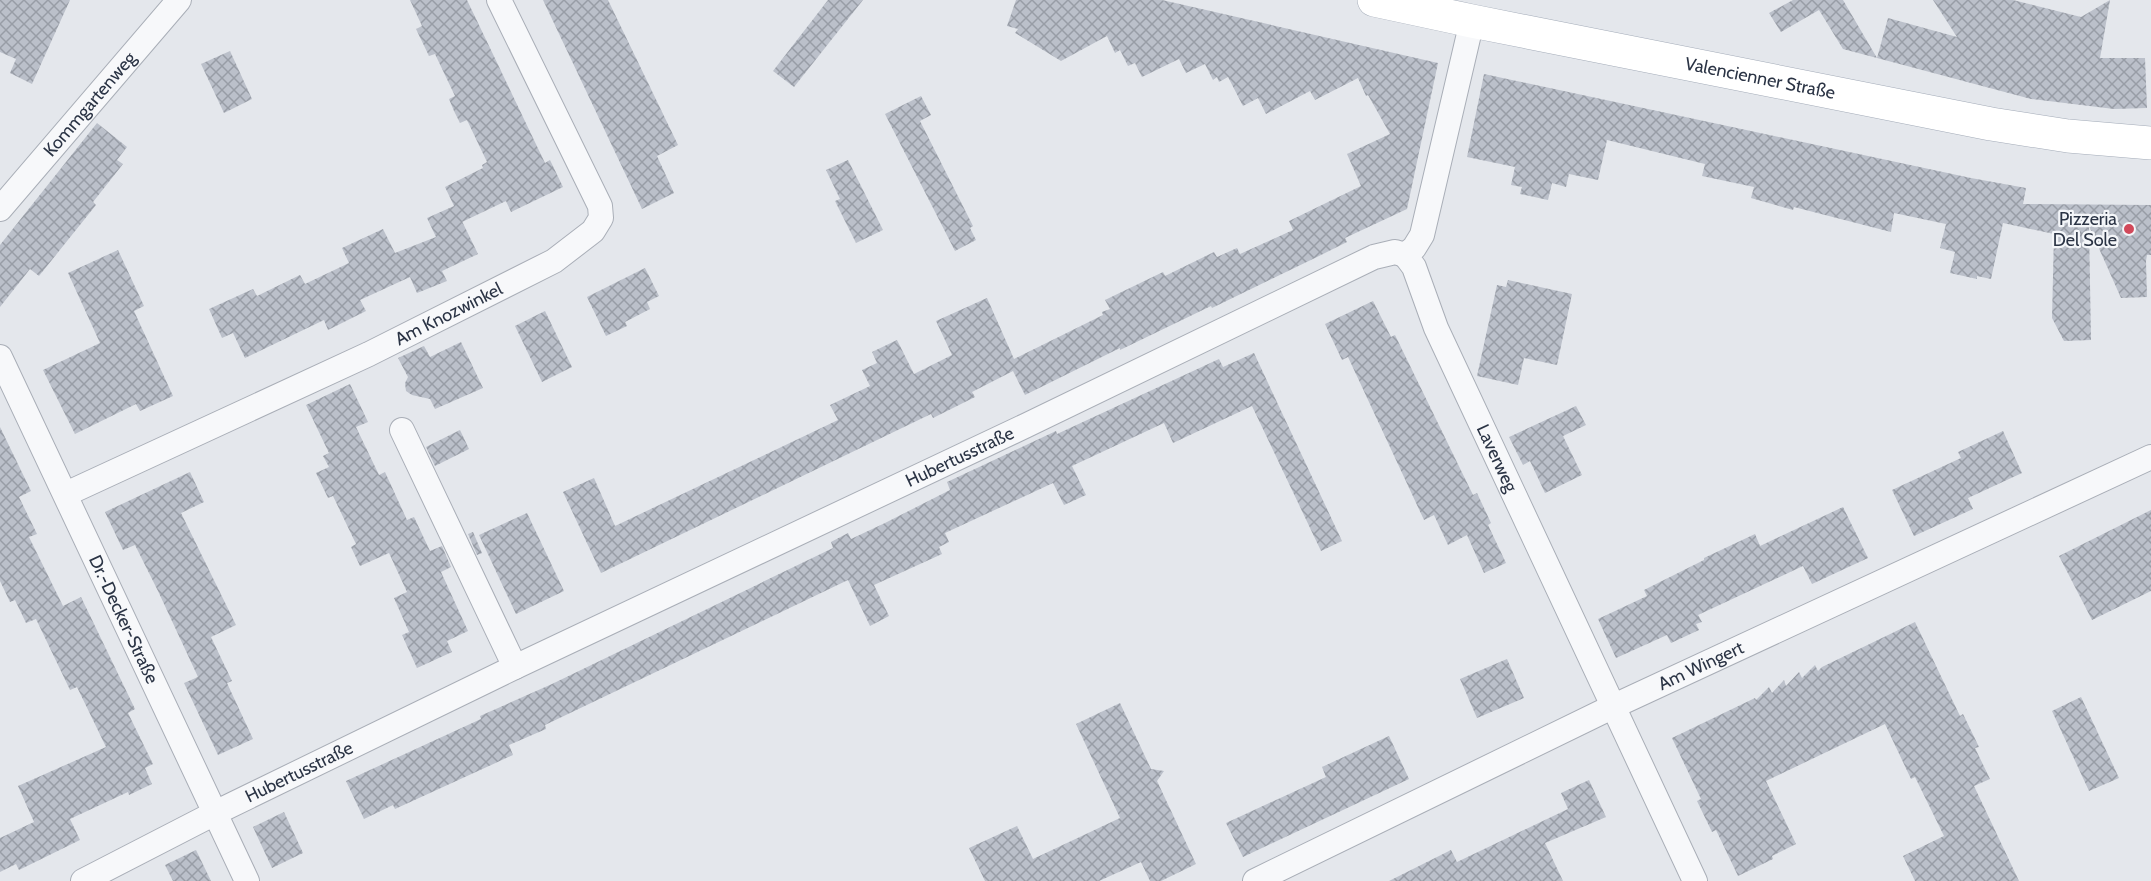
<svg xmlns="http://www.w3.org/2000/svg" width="2151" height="881" viewBox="0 0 2151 881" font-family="Cabin,sans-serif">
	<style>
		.building { fill: url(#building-cross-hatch) }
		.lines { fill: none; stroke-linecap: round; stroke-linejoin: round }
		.minor-casing { stroke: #a9aeb7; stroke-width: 26 }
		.primary-casing { stroke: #a3abb8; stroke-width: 34 }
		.minor { stroke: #f7f8fa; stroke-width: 24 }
		.primary { stroke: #fff; stroke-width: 33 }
		.poi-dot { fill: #d1495b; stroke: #f4f6f9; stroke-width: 2 }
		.labels { text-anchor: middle; stroke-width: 4.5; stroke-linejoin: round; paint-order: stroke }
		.street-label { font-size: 18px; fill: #2b3445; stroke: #f4f6f9 }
		.poi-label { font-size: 18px; fill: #2b3445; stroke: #f4f6f9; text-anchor: end }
	</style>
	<defs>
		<pattern id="building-cross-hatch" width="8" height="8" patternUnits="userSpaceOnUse" patternTransform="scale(1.5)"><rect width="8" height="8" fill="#bbc0ca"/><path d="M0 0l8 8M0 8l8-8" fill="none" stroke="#989da6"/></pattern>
	</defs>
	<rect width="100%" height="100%" fill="#e4e7ec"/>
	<g class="building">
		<polygon points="0,0 70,0 32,84 10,73 16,59 0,52"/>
		<polygon points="410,0 467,0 545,163 550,160 563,187 511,212 506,201 462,222 458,213 478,254 442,271 447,281 417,293 410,277 360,300 366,311 328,330 324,320 245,358 233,333 222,338 209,309 253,289 257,296 300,275 305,284 349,263 342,248 383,229 395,253 436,237 427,218 454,206 445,187 483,168 482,165 487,162 467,120 460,123 454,111 449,99 455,96 435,54 429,56 416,29 422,26"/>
		<polygon points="543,0 608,0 678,145 657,156 674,193 642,209"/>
		<polygon points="828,0 863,0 794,87 773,71"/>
		<polygon points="1016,0 1162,0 1438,63 1407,209 1345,238 1347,242 1317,257 1212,308 1211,306 1120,350 1120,348 1025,395 1013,371 972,392 975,397 933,418 931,414 601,573 563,492 594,478 615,526 838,420 830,405 870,386 862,370 877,363 872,352 897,340 914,374 952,355 936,321 987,298 1014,359 1103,315 1102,312 1110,309 1105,300 1163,272 1165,276 1214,252 1217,257 1237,248 1240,254 1293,230 1289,221 1361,186 1347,154 1390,134 1368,95 1366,96 1358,78 1315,100 1310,91 1266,114 1258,98 1243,106 1228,77 1219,82 1217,77 1213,80 1205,64 1186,73 1179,59 1142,77 1135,63 1128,66 1120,50 1115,53 1107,36 1061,61 1015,33 1018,29 1007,26"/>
		<polygon points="1793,0 1843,0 1877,58 1843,49 1819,10 1781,32 1769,13"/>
		<polygon points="1933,0 2013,0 2081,17 2110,0 2100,58 2145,58 2147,108 2114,109 2031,99 1877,58 1888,18 1957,37"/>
		<polygon points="230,51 252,99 224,113 201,64"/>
		<polygon points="1484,74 1971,178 2026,188 2023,204 2151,205 2151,255 2147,255 2146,261 2147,297 2121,298 2089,226 2091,340 2064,341 2052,318 2054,234 2003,223 1991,279 1977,276 1977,279 1950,273 1955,252 1940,248 1946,224 1894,213 1891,232 1794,207 1793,210 1751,198 1754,187 1702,176 1705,164 1607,140 1598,180 1569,174 1566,187 1552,183 1548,200 1520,194 1522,187 1511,185 1515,167 1467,157"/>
		<polygon points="921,96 931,115 920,121 973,226 970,228 976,240 955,251 885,114"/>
		<polygon points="97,123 127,147 117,160 123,164 93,202 96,205 39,276 30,269 0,307 0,245"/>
		<polygon points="848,160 883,230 856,243 835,201 840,199 826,170"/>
		<polygon points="118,250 144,306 134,311 173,396 140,411 136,404 75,434 43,370 100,343 68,273"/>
		<polygon points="645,268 659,296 647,302 650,309 625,322 627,326 606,336 587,297"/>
		<polygon points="1508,280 1572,294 1557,365 1524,358 1518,385 1477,376 1497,285 1506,287"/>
		<polygon points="1373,301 1391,337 1395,335 1473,495 1477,493 1491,523 1488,525 1506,563 1484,573 1467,535 1448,545 1434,515 1424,520 1348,357 1342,360 1325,324"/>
		<polygon points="545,311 572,367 542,382 515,326"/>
		<polygon points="461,342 483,388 435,409 430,399 412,395 406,391 405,383 408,377 398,358 424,346 430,357"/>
		<polygon points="1254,353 1342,541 1321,551 1252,406 1173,443 1164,423 1072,466 1086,495 1064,505 1053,483 945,533 949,542 939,547 942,554 874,585 889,616 870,626 848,580 545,725 546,729 509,745 513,755 395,809 393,805 364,819 346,781 481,719 480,716 552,684 833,548 831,542 848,533 851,539 885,523 950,490 947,482 992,461 1056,431 1057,434 1219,359 1223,367"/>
		<polygon points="350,384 368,422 356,427 379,475 385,472 407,520 414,517 430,551 442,546 451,567 441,572 468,631 447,641 452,652 417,668 402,635 409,632 394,598 407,592 389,553 360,566 351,547 356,544 333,496 328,498 316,473 329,467 323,456 329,453 306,405"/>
		<polygon points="1576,406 1586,425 1563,436 1582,475 1545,493 1530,461 1523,465 1509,437"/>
		<polygon points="0,427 31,491 19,497 37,534 29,537 63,606 81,597 135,709 128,713 153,764 145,768 152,784 129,795 128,792 70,819 80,840 19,870 16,864 0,872 0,838 34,822 18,786 106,747 77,687 70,690 36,619 26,623 15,600 10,602 0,581"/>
		<polygon points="460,430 469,449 435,466 426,447"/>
		<polygon points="2003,431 2022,473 1968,498 1973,509 1914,536 1892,490 1961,458 1958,452"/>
		<polygon points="190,472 204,502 181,513 236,625 211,637 232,681 227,683 253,739 218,755 184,683 198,677 158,591 135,545 123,550 105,512"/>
		<polygon points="1843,507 1868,558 1812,584 1803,566 1698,615 1702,622 1696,624 1699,630 1671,643 1667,635 1616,658 1598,619 1647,596 1644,590 1704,560 1704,558 1755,534 1760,546"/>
		<polygon points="2151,510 2151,591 2092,620 2059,556"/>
		<polygon points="527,513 564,591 516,614 479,535"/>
		<polygon points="473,532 482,553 477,555 468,534"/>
		<polygon points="1915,622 1960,716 1963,714 1979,747 1975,748 1990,779 1974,786 2019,881 1915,881 1903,856 1944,836 1915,777 1911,779 1885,724 1766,781 1796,844 1772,856 1773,859 1738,876 1716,830 1712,832 1697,801 1701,799 1672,738 1755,698 1756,700 1769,687 1772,693 1784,680 1786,686 1799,672 1802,678 1815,665 1818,671 1822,667"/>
		<polygon points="1507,659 1524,698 1477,718 1460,679"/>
		<polygon points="2081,697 2119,778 2089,791 2052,711"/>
		<polygon points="1120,703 1151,769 1164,771 1157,781 1196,864 1161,881 1150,881 1141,862 1099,881 985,881 969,848 1017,826 1033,859 1120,818 1076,724"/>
		<polygon points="1389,736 1409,779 1243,857 1226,823 1326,777 1322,767"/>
		<polygon points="1589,780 1606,817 1545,843 1563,881 1389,881 1451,850 1457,862 1568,809 1561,793"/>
		<polygon points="284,812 303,853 272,868 253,827"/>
		<polygon points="196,850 211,881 173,881 165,865"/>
	</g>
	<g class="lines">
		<defs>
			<g id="minor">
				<path id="s1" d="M1472,21l-50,214 -8,13 -9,7 9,12 22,61 259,553"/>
				<path id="s2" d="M0,209l179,-209"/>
				<path id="s3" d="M0,357l247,524"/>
				<polyline points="402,430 515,667"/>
				<path id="s4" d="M66,494l303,-140 185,-93 39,-30 8,-13 -1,-12 -101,-206"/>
				<path id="s5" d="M83,881l132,-68 300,-146 510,-241 349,-169 21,-5 10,3"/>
				<path id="s6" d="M1255,881l357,-174 539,-250"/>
			</g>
			<g id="primary">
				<path id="s7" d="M1374,0l98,21 519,103 77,12 83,7"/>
			</g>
		</defs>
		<use href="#minor" class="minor-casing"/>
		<use href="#primary" class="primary-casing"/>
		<use href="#minor" class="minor"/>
		<use href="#primary" class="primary"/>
	</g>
	<circle class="poi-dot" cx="2129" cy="229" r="6"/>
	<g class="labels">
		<g class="street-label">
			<text dy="6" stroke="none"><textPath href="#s7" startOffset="394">Valencienner Straße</textPath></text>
			<text dy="6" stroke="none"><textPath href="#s2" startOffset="138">Kommgartenweg</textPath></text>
			<text dy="6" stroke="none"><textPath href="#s4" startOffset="423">Am Knozwinkel</textPath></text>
			<text dy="6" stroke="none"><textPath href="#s5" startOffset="974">Hubertusstraße</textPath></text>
			<text dy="6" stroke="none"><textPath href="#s1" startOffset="470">Laverweg</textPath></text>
			<text dy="6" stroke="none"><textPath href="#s3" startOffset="290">Dr.-Decker-Straße</textPath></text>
			<text dy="6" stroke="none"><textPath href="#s6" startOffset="495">Am Wingert</textPath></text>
			<text dy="6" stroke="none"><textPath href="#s5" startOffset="242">Hubertusstraße</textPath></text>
		</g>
		<g class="poi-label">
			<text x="2117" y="225">Pizzeria<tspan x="2117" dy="21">Del Sole</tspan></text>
		</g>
	</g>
</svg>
